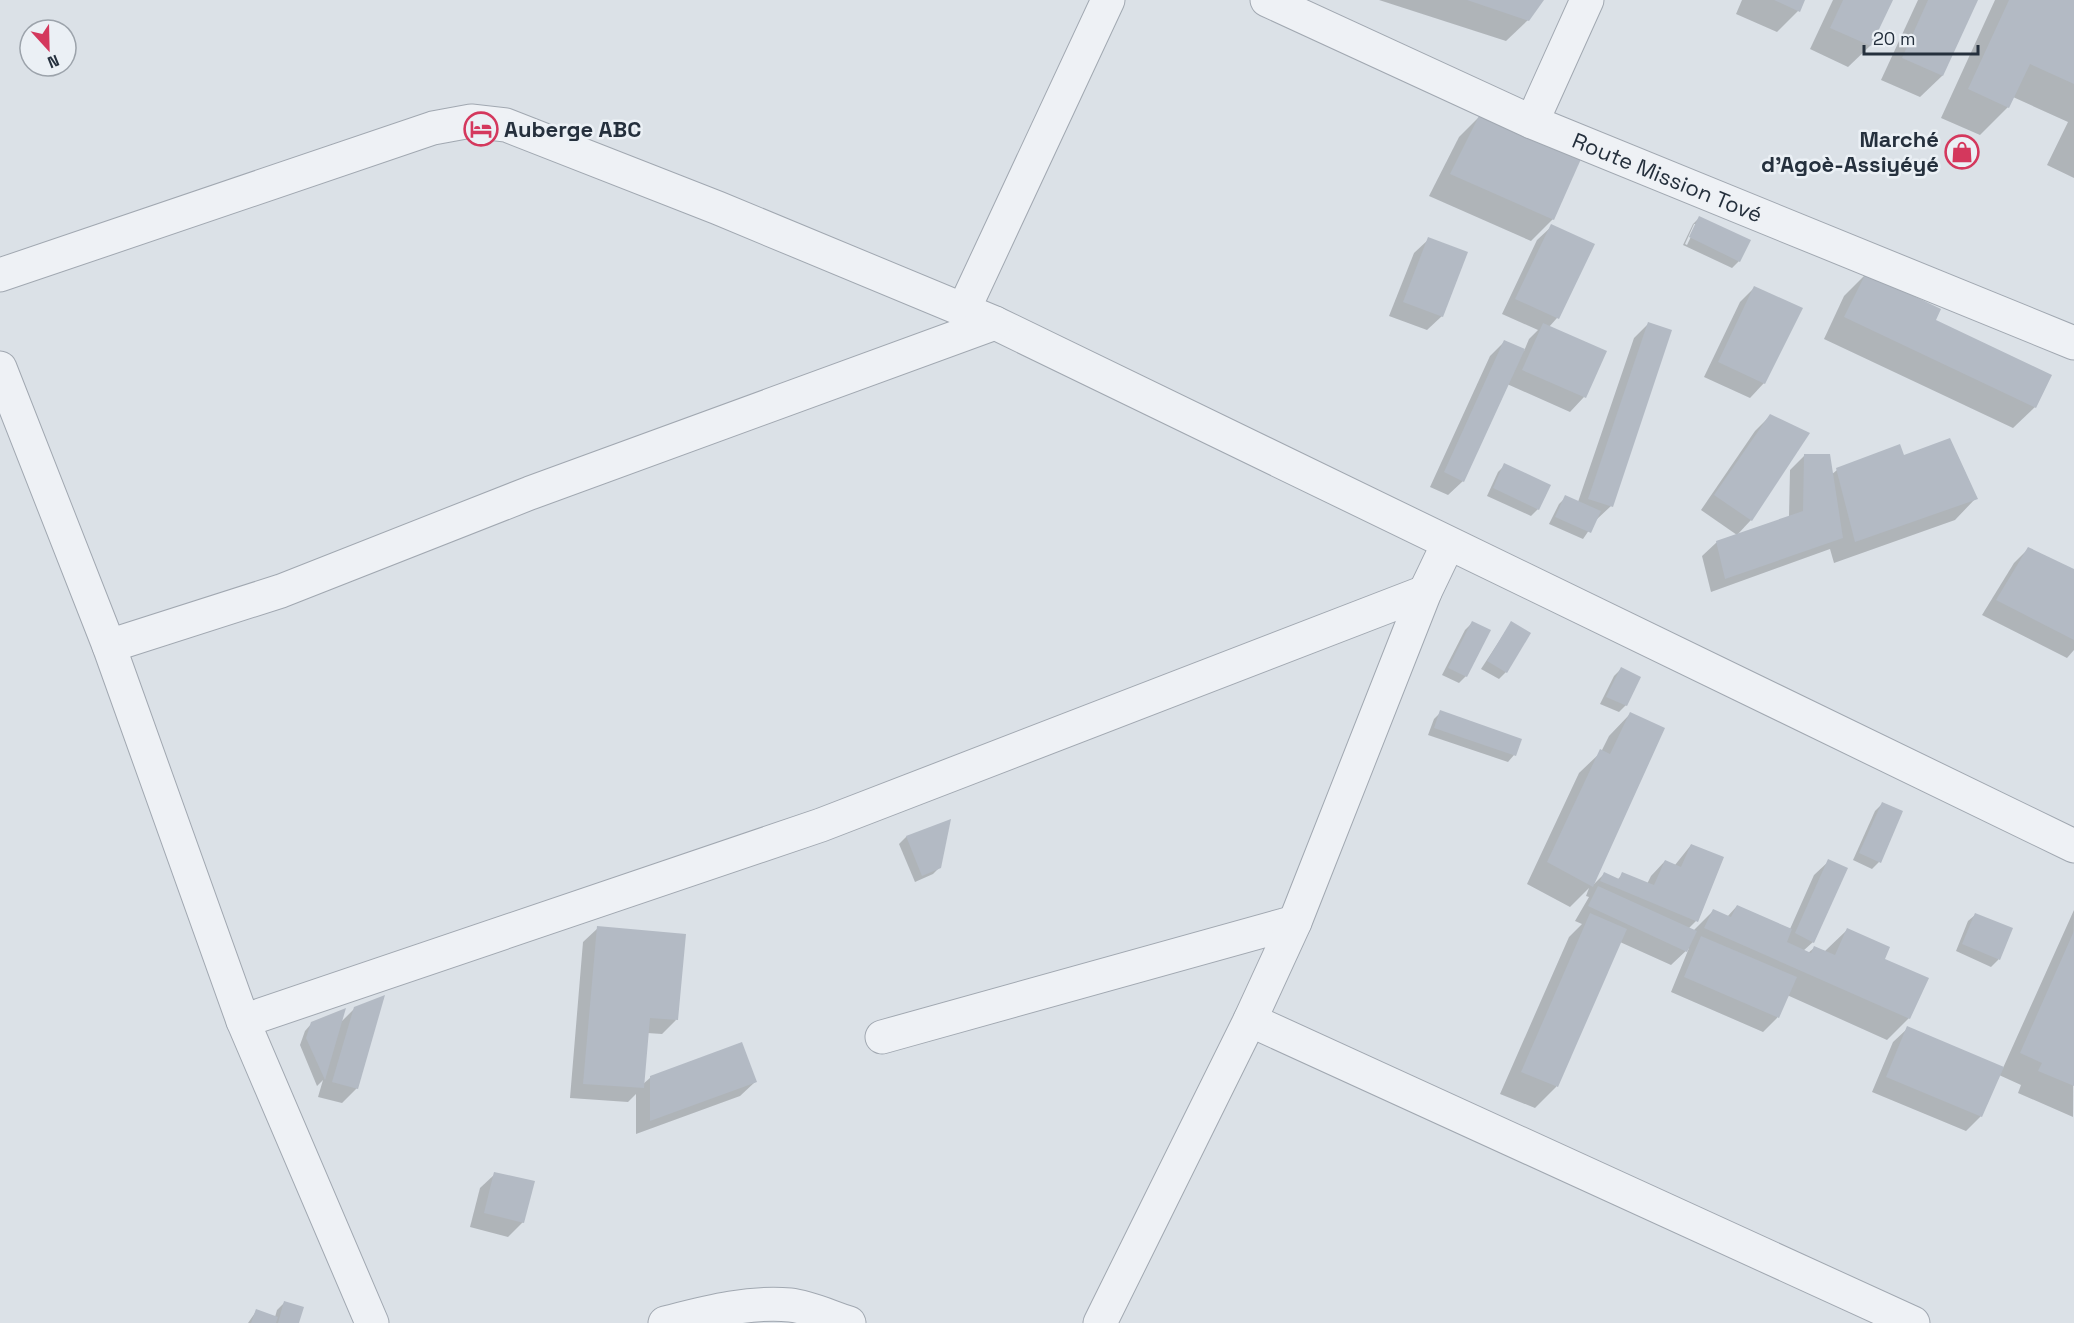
<svg xmlns="http://www.w3.org/2000/svg" width="2074" height="1323" viewBox="0 0 2074 1323" font-family="'Space Grotesk',sans-serif">
	<style>
		.shadow { fill: #0003; fill-rule: evenodd }
		.building { fill: #b3bac4 }
		.lines { fill: none; stroke-linecap: round; stroke-linejoin: round }
		.minor-casing { stroke: #a1a8b1; stroke-width: 35 }
		.tertiary-casing { stroke: #a1a8b1; stroke-width: 35 }
		.minor { stroke: #eef1f5; stroke-width: 33 }
		.tertiary { stroke: #eef1f5; stroke-width: 33 }
		.labels { text-anchor: middle; stroke-width: 5; stroke-linejoin: round; paint-order: stroke }
		.poi-label { font-size: 22px; font-weight: bold; fill: #25303d; stroke: #ebf0f5; text-anchor: start }
		.street-label { font-size: 22px; fill: #25303d; stroke: #ebf0f5 }
	</style>
	<rect width="100%" height="100%" fill="#dbe1e7"/>
	<g class="shadow">
		<polygon points="1379,0 1542,0 1528,20 1506,41"/>
		<polygon points="1742,0 1803,0 1798,11 1777,32 1736,14"/>
		<polygon points="1833,0 1891,0 1870,46 1848,67 1810,49"/>
		<polygon points="1918,0 1976,0 1942,76 1920,97 1881,80"/>
		<polygon points="1995,0 2074,0 2074,178 2047,165 2068,122 2013,97 2008,107 1980,135 1941,118"/>
		<polygon points="1481,115 1553,219 1531,241 1429,196 1459,137"/>
		<path d="M1700,217l39,44 -7,7 -49,-23 10,-21zM1694,224h3l-10,21 -2,-1z"/>
		<polygon points="1552,226 1593,245 1557,318 1549,327 1584,397 1570,412 1507,384 1463,481 1448,495 1430,487 1490,356 1504,342 1524,351 1529,339 1538,330 1502,314 1537,240"/>
		<polygon points="1429,239 1442,316 1427,330 1389,316 1414,253"/>
		<polygon points="1866,274 1934,321 2035,407 2013,428 1824,339 1844,296"/>
		<polygon points="1754,288 1764,383 1750,398 1704,377 1740,302"/>
		<polygon points="1648,324 1611,506 1596,520 1583,539 1549,524 1559,504 1566,497 1578,502 1634,338"/>
		<polygon points="1770,416 1751,520 1737,535 1701,510 1755,431"/>
		<polygon points="1804,456 1831,475 1837,470 1976,498 1955,520 1834,563 1830,549 1711,592 1702,556 1717,542 1789,517 1790,470"/>
		<polygon points="1505,465 1538,509 1531,516 1487,496 1498,472"/>
		<polygon points="2028,549 2074,571 2074,650 2067,658 1982,615 2014,563"/>
		<polygon points="1472,623 1466,676 1459,683 1442,675 1465,630"/>
		<polygon points="1511,623 1506,672 1499,679 1481,669"/>
		<polygon points="1621,669 1626,705 1619,712 1600,704 1614,676"/>
		<polygon points="1441,712 1514,755 1508,762 1428,735 1434,719"/>
		<polygon points="1630,714 1592,886 1604,874 1617,880 1623,874 1647,884 1651,876 1665,861 1675,865 1691,845 1696,921 1688,929 1693,931 1713,911 1727,917 1737,906 1790,929 1814,875 1829,861 1813,942 1803,951 1808,953 1814,948 1825,951 1847,930 1883,959 1909,1018 1887,1040 1787,995 1777,1018 1763,1032 1671,992 1689,948 1671,965 1620,942 1556,1087 1535,1108 1500,1094 1569,937 1582,924 1575,921 1589,897 1586,896 1589,888 1570,907 1527,884 1579,773 1601,752 1609,736"/>
		<polygon points="1882,804 1879,862 1872,869 1853,860 1875,811"/>
		<polygon points="949,821 940,867 933,874 915,882 899,844 906,837"/>
		<polygon points="2074,910 2073,1117 2018,1093 2021,1085 1999,1075 1981,1116 1966,1131 1872,1092 1893,1042 1908,1028 2003,1068"/>
		<polygon points="1975,915 2011,929 1998,960 1991,967 1956,951 1968,921"/>
		<polygon points="598,928 676,1020 662,1034 647,1033 642,1085 651,1077 755,1082 740,1096 636,1134 636,1094 628,1102 570,1098 583,942"/>
		<polygon points="355,1008 357,1088 342,1103 318,1097 323,1080 317,1086 300,1045 305,1031 312,1023 340,1023"/>
		<polygon points="495,1174 523,1222 508,1237 470,1227 480,1188"/>
		<polygon points="284,1303 297,1323 248,1323 257,1310 275,1317 277,1310"/>
	</g>
	<g class="building">
		<polygon points="1467,0 1544,0 1529,21"/>
		<polygon points="1774,0 1805,0 1800,12"/>
		<polygon points="1843,0 1893,0 1871,46 1830,28"/>
		<polygon points="1928,0 1978,0 1943,76 1902,58"/>
		<polygon points="2009,0 2074,0 2074,84 2030,64 2009,108 1968,89"/>
		<polygon points="1480,114 1581,159 1554,220 1450,174"/>
		<polygon points="1699,216 1751,240 1740,262 1689,237"/>
		<polygon points="1551,224 1595,244 1559,319 1515,299"/>
		<polygon points="1428,237 1468,252 1443,317 1403,302"/>
		<polygon points="1866,273 1941,309 1936,320 2052,375 2036,408 1844,317"/>
		<polygon points="1754,286 1803,308 1765,384 1718,362"/>
		<polygon points="1648,322 1672,330 1613,507 1588,499"/>
		<polygon points="1543,323 1607,351 1586,398 1522,370"/>
		<polygon points="1504,340 1525,349 1464,482 1444,472"/>
		<polygon points="1770,414 1810,433 1752,521 1714,495"/>
		<polygon points="1950,438 1978,499 1855,542 1836,468 1900,444 1904,455"/>
		<polygon points="1804,454 1830,454 1843,538 1725,579 1716,541 1803,511"/>
		<polygon points="1504,463 1551,485 1539,510 1493,488"/>
		<polygon points="1565,495 1601,511 1591,533 1555,517"/>
		<polygon points="2028,547 2074,569 2074,640 1996,600"/>
		<polygon points="1472,621 1491,630 1467,677 1448,668"/>
		<polygon points="1511,621 1531,633 1507,673 1487,661"/>
		<polygon points="1621,667 1641,677 1627,706 1606,697"/>
		<polygon points="1440,710 1522,739 1516,756 1434,728"/>
		<polygon points="1630,712 1665,728 1593,887 1547,862 1600,749 1610,754"/>
		<polygon points="1882,802 1903,811 1881,863 1859,853"/>
		<polygon points="951,819 941,868 922,876 906,836"/>
		<polygon points="1691,844 1724,857 1698,922 1600,881 1604,872 1619,879 1622,872 1654,885 1665,860 1681,867"/>
		<polygon points="1828,859 1848,868 1814,943 1795,933"/>
		<polygon points="1598,886 1697,931 1687,952 1588,906"/>
		<polygon points="1737,905 1792,929 1787,942 1811,953 1814,946 1835,955 1847,928 1890,947 1885,959 1929,978 1910,1019 1704,928 1713,909 1731,917"/>
		<polygon points="1590,913 1627,929 1558,1087 1521,1072"/>
		<polygon points="1975,913 2013,928 2000,960 1962,944"/>
		<polygon points="597,926 686,934 678,1020 650,1018 644,1088 583,1084"/>
		<polygon points="2074,931 2074,1086 2038,1071 2042,1063 2020,1053"/>
		<polygon points="1701,936 1797,977 1779,1018 1684,977"/>
		<polygon points="385,995 358,1089 332,1082 354,1007"/>
		<polygon points="346,1008 325,1080 306,1038 311,1022"/>
		<polygon points="1907,1026 2004,1067 1982,1117 1886,1077"/>
		<polygon points="742,1042 757,1082 650,1121 650,1076"/>
		<polygon points="494,1172 535,1181 524,1223 484,1213"/>
		<polygon points="284,1301 304,1307 299,1323 278,1323"/>
		<polygon points="256,1309 278,1317 276,1323 251,1323"/>
	</g>
	<g class="lines">
		<defs>
			<g id="minor">
				<polyline points="1532,122 1587,0"/>
				<polyline points="0,275 433,128 471,121 506,125 718,208 995,323 2074,846"/>
				<polyline points="963,311 1108,0"/>
				<polyline points="0,368 109,646 243,1021 372,1323"/>
				<polyline points="109,646 281,591 530,493 995,323"/>
				<polyline points="1250,1020 1913,1323"/>
				<polyline points="243,1021 821,825 1425,592"/>
				<polyline points="882,1037 1295,922"/>
				<path d="M665,1323c40,-10 84,-22 125,-18 19,2 40,12 59,18"/>
				<polyline points="1100,1323 1250,1020 1295,922 1425,592 1448,544"/>
			</g>
			<g id="tertiary">
				<path id="s1" d="M1267,0l265,122 542,221"/>
			</g>
		</defs>
		<use href="#minor" class="minor-casing"/>
		<use href="#tertiary" class="tertiary-casing"/>
		<use href="#minor" class="minor"/>
		<use href="#tertiary" class="tertiary"/>
	</g>
	<defs>
		<symbol id="hotel-ring" viewBox="-11 -11 22 22"><circle r="9.5" fill="#ebf0f5" stroke="#d4385d" stroke-width="1.5"/><path d="M-6-4.5h1.5V1H6V5H4.5V3h-9V5H-6ZM-4 0a1.8 1.8 0 1 1 3.6 0ZM.5 0V-2.5h3Q6-2.5 6 0Z" fill="#d4385d"/></symbol>
		<symbol id="shop-ring" viewBox="-11 -11 22 22"><circle r="9.5" fill="#ebf0f5" stroke="#d4385d" stroke-width="1.5"/><path d="M-5-2.5h2.3a2.7 3.5 0 0 1 5.4 0H5L5.5 6h-11ZM-1.5-2.5h3a1.5 2.3 0 0 0-3 0Z" fill="#d4385d"/></symbol>
	</defs>
	<g fill-rule="evenodd">
		<use href="#hotel-ring" x="462" y="110" width="38" height="38"/>
		<use href="#shop-ring" x="1943" y="133" width="38" height="38"/>
	</g>
	<g class="labels">
		<g class="poi-label">
			<text x="504" y="137">Auberge ABC</text>
			<text x="1939" y="147" text-anchor="end">Marché<tspan x="1939" dy="25">d'Agoè-Assiyéyé</tspan></text>
		</g>
		<g class="street-label">
			<text dy="8" stroke="none"><textPath href="#s1" startOffset="438">Route Mission Tové</textPath></text>
		</g>
	</g>
	<g transform="translate(48 48) rotate(158)"><circle r="28" fill="#ebf0f5" stroke="#9ca3ab" stroke-width="1.5"/>
	<path d="M0-4.5L10 22L0 15L-10 22Z" fill="#d4385d"/>
	<text y="-9" font-size="16" font-weight="bold" text-anchor="middle" fill="#25303d">N</text>
	</g>
	<path d="M1864 45v9h114v-9" fill="none" stroke="#25303d" stroke-width="3"/>
	<text x="1873" y="45" font-size="18" fill="#25303d" stroke="#ebf0f5" stroke-width="4.5" paint-order="stroke">20 m</text>
</svg>
